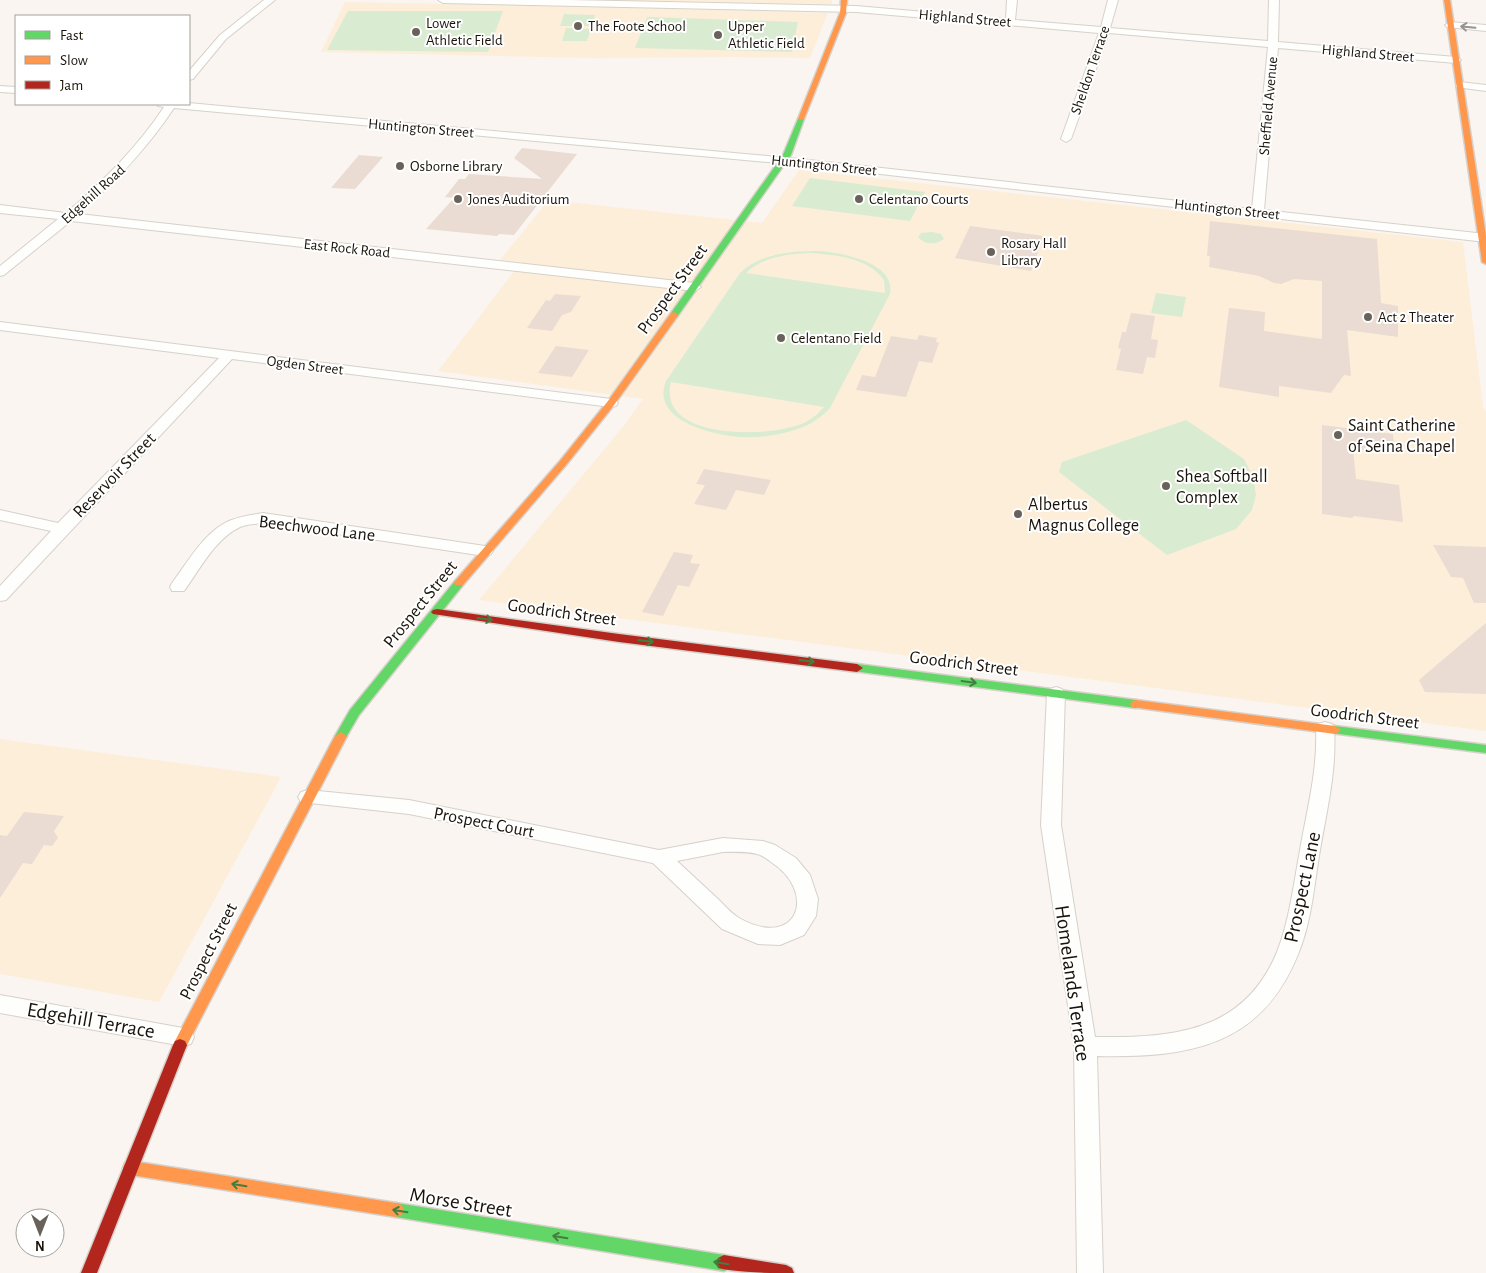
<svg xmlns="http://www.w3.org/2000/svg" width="1486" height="1273" viewBox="0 0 1486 1273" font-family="'Alegreya Sans',sans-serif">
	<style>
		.built { fill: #fdeed9 }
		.green { fill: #d9ecd1; fill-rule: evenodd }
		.building { fill: #eadcd2 }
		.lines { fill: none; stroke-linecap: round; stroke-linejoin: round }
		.street-casing { stroke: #d6d1ca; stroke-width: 2 }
		.fast-casing { stroke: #d6d1ca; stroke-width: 3 }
		.slow-casing { stroke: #d6d1ca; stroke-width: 3 }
		.jam-casing { stroke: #d6d1ca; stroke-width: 3 }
		.street { fill: #fefefd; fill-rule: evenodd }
		.fast { fill: #63d668; fill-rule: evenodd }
		.slow { fill: #ff974d; fill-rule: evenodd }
		.jam { fill: #b3261e; fill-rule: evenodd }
		.oneway { stroke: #979490 }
		.oneway2 { stroke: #427e3e }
		.poi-dot { fill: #68625a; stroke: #fff; stroke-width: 2 }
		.labels { text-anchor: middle; stroke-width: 4; stroke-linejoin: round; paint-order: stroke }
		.far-street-label { font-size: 15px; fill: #19130a; stroke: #fff }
		.far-poi-label { font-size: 15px; fill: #19130a; stroke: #fff; text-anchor: start }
		.street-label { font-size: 18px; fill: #19130a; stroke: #fff }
		.poi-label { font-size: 18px; fill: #19130a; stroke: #fff; text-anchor: start }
		.near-street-label { font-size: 21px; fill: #19130a; stroke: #fff }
	</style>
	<rect width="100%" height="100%" fill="#faf5f0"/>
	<g class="built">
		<polygon points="499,0 832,0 832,4 677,1 673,9 828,13 810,58 736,57 593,58 321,52 345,2 494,5"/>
		<polygon points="799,170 1463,242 1483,407 1486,412 1486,731 479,600 622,428 643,399 438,371 521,262 500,260 549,200 762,223"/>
		<polygon points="0,739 281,777 159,1002 0,974"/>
	</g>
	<g class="green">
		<polygon points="348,11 503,11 488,52 327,50"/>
		<polygon points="564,14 595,15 592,26 560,26"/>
		<polygon points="647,17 798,22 792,52 635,48"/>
		<polygon points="566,28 591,29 587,41 562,41"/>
		<polygon points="810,178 925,192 910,221 792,206"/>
		<path d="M932,232l9,2 3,5c-8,6 -20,6 -26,-2l3,-4z"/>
		<path d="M820,251c22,2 76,11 70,43l-60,114c-11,12 -24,19 -39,23 -16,5 -34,7 -50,6 -27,-2 -91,-16 -75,-56l74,-108c21,-20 52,-22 80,-22zM810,253c25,2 57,4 74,27l1,13 -139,-20c17,-16 41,-19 64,-20zM671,382l153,25c-5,6 -11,11 -18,15 -33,16 -150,20 -135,-40z"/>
		<polygon points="1156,293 1186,297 1182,317 1151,313"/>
		<polygon points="1186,420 1244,459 1253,477 1256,495 1252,510 1236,529 1167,555 1059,472 1062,462"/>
	</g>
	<g class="building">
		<polygon points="522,148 577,154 514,235 499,234 497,236 426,229 454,198 445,197 459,179 465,179 469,174 542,179 514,158"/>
		<polygon points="359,155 383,157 355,189 331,188"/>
		<polygon points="1210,221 1377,239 1381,303 1398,306 1398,337 1347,330 1351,376 1344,375 1331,393 1279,386 1279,397 1219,387 1229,308 1265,312 1264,331 1322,339 1322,281 1294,279 1281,284 1274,283 1259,276 1209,267 1210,256 1207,256"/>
		<polygon points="970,226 1044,236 1031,271 955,258"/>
		<polygon points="555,294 581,296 571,312 562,315 552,331 527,328 546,300 550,301"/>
		<polygon points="1131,313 1155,316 1151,339 1158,340 1155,358 1147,357 1143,374 1116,370 1121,349 1118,348 1122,332 1126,332"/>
		<polygon points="919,335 937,338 936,342 939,343 932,363 919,361 906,397 856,390 862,375 875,377 891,336 917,340"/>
		<polygon points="556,346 589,350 572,377 538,373"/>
		<polygon points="1322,425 1393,434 1394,452 1353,449 1356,479 1399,485 1403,522 1354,516 1352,518 1322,514"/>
		<polygon points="704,469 771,480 764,495 736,490 726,510 694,504 705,485 696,484"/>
		<polygon points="1433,545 1486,547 1486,603 1474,603 1463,578 1451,577"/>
		<polygon points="674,552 693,555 690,563 700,564 689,587 678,585 663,616 642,612"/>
		<polygon points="1486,623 1486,694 1425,692 1419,680"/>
		<polygon points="24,812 64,816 54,831 58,838 52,846 44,845 32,864 23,863 0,898 0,835 7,836"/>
	</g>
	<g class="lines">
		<defs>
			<g id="street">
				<polygon points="264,0 275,0 226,39 193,79 189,80 189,71 220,35"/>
				<path d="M438,0h131l287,6 150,13 1,-19h10l-2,20 86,7 7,-27h10l-8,28 158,13 1,-41h10l-1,42 178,15 5,3 -5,3 -178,-15 -14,162 222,24v8l-686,-77 -626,-57c-27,41 -59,74 -95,106l616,69 6,4 -6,4 -624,-70 -67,54 -4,1v-10l58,-47 -58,-6v-8l66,8c37,-32 71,-65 98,-106l-6,-1 -1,-2 32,-1 611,56 452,50 16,-162 -159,-14 -38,106 -5,3 -5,-3 38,-106 -243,-21 -413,-9z"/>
				<polygon points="1450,22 1486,25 1486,31 1447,27 1445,25"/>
				<polygon points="1460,82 1486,85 1486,91 1456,87 1456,83"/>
				<polygon points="0,86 16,87 16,93 0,92"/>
				<polygon points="0,322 611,399 616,400 618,403 616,406 611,407 232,359 6,600 0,601 0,586 51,531 0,520 0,510 58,523 219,358 0,330"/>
				<path d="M263,513l222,33 6,2 2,3 -2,3 -6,2 -222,-33c-8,1 -16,1 -23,4 -25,12 -40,42 -56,64h-12l-2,-4 2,-4c16,-21 32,-51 57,-62 11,-5 23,-6 34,-8z"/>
				<path d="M1056,687l6,2 3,4 -4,132 34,212c77,1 149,-4 182,-85 12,-30 16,-64 22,-96 7,-43 19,-84 17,-128l2,-4 7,-2 7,2 2,4c3,44 -8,85 -15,128 -5,32 -8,66 -20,96 -37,95 -111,106 -202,104l6,217h-26l-3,-227 -33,-221 6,-132 3,-4z"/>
				<path d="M308,790l101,10 250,50 64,-12 40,3 12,4 21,13 14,17 8,24 -2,17 -12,19 -24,10 -22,-1 -36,-15 -69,-66 -244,-49 -108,-12 -3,-5 3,-5zM723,852c11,0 23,-1 34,2 5,1 10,5 14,8 47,30 27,89 -32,56 -7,-4 -14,-12 -20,-18 -14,-13 -28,-26 -42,-39z"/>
				<polygon points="0,995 183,1028 191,1030 194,1037 191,1044 183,1046 0,1013"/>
			</g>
			<g id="fast">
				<polygon points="801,117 804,119 791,155 677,317 671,317 671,313 783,155 798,119"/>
				<polygon points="459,580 464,583 463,585 359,715 345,739 337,739 335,736 350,710 455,581"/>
				<polygon points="857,664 1136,700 1142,704 1136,708 853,671 851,668 853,665"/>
				<polygon points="1335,726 1486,745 1486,753 1331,733 1329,730 1331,727"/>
				<polygon points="396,1203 724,1255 730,1258 732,1263 730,1268 724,1271 396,1217 390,1215 388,1210 390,1205"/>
			</g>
			<g id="slow">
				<polygon points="841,0 847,0 846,13 804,119 799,120 798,119 840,13"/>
				<polygon points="1444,0 1450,0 1486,236 1486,264 1482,262"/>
				<polygon points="674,312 678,315 677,317 614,405 566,465 463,585 455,585 454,583 455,581 560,461 608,401 671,313"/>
				<polygon points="1136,700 1335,726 1341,730 1335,734 1132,707 1130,704 1132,701"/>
				<polygon points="341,732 347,736 185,1049 180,1051 175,1049 173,1045 175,1041 335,736"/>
				<polygon points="131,1161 396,1203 402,1205 404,1210 402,1215 396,1217 131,1175 125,1173 123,1168 125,1163"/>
			</g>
			<g id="jam">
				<polygon points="437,609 619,634 857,664 863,668 857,672 619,642 433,614 431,612 433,610"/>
				<polygon points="180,1039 185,1041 187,1045 97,1273 81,1273 173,1045 175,1041"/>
				<path d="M724,1255l62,10 6,3 2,5c-24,0 -53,0 -76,-5l-2,-5 2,-5z"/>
			</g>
		</defs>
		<use href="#street" class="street-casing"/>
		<use href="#fast" class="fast-casing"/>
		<use href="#slow" class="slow-casing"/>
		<use href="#jam" class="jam-casing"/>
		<use href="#street" class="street"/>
		<use href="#fast" class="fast"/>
		<use href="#slow" class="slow"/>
		<use href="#jam" class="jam"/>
	</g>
	<defs><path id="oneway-shaft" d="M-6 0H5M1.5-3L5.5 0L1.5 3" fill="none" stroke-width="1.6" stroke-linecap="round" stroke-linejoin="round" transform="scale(1.25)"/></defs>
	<use class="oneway" href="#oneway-shaft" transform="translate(1468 27) rotate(-175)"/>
	<g class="oneway2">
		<use href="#oneway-shaft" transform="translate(485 619) rotate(8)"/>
		<use href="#oneway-shaft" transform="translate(646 641) rotate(7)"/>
		<use href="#oneway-shaft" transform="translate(807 661) rotate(7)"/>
		<use href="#oneway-shaft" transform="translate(969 682) rotate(8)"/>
		<use href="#oneway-shaft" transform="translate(239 1185) rotate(-171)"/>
		<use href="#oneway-shaft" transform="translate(400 1211) rotate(-171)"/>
		<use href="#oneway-shaft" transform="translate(560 1237) rotate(-171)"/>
		<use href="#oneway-shaft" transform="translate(721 1263) rotate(-171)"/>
	</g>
	<g class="poi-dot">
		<circle cx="578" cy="26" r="5"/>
		<circle cx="416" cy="32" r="5"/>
		<circle cx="718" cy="35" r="5"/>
		<circle cx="400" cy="166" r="5"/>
		<circle cx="458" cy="199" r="5"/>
		<circle cx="859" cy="199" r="5"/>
		<circle cx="991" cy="252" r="5"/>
		<circle cx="1368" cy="317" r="5"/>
		<circle cx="781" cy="338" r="5"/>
		<circle cx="1338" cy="435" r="5"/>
		<circle cx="1166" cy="486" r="5"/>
		<circle cx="1018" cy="514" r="5"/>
	</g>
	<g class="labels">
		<g class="far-street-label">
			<text transform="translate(965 18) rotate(5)" y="5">Highland Street</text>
			<text transform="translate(1368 53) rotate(5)" y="5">Highland Street</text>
			<text transform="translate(1090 70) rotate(-71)" y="5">Sheldon Terrace</text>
			<text transform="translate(1268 106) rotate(-85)" y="5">Sheffield Avenue</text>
			<text transform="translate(421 128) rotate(5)" y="5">Huntington Street</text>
			<text transform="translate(824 165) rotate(6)" y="5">Huntington Street</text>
			<text transform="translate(93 194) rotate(-42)" y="5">Edgehill Road</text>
			<text transform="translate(1227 209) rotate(6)" y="5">Huntington Street</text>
			<text transform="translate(347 248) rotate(6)" y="5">East Rock Road</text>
			<text transform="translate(305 365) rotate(7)" y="5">Ogden Street</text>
		</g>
		<g class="far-poi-label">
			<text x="426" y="28">Lower<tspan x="426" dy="17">Athletic Field</tspan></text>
			<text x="588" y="31">The Foote School</text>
			<text x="728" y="31">Upper<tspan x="728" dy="17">Athletic Field</tspan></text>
			<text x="410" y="171">Osborne Library</text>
			<text x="468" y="204">Jones Auditorium</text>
			<text x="869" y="204">Celentano Courts</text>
			<text x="1001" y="248">Rosary Hall<tspan x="1001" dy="17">Library</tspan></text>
			<text x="1378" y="322">Act 2 Theater</text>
			<text x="791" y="343">Celentano Field</text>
		</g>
		<g class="street-label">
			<text transform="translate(672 289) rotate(-54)" y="6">Prospect Street</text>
			<text transform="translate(114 475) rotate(-46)" y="6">Reservoir Street</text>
			<text transform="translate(317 528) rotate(7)" y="6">Beechwood Lane</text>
			<text transform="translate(420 604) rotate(-51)" y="6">Prospect Street</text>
			<text transform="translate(562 612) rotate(8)" y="6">Goodrich Street</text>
			<text transform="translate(964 663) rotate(7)" y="6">Goodrich Street</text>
			<text transform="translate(1365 716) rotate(7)" y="6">Goodrich Street</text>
			<text transform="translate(484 822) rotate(11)" y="6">Prospect Court</text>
			<text transform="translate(208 951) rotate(-63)" y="6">Prospect Street</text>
		</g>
		<g class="poi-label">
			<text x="1348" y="431">Saint Catherine<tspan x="1348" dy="21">of Seina Chapel</tspan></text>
			<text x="1176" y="482">Shea Softball<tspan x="1176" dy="21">Complex</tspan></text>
			<text x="1028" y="510">Albertus<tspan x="1028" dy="21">Magnus College</tspan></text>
		</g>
		<g class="near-street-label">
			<text transform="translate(1302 887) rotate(-78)" y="7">Prospect Lane</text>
			<text transform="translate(1073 983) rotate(82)" y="7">Homelands Terrace</text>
			<text transform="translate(91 1020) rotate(10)" y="7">Edgehill Terrace</text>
			<text transform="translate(461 1202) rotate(9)" y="7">Morse Street</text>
		</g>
	</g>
	<rect x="15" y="15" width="175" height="90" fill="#ffffff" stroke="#a3a19d"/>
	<rect x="25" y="31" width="25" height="8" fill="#63d668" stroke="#a3a19d"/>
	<text x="60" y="40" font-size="15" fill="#19130a">Fast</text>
	<rect x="25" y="56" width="25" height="8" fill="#ff974d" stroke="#a3a19d"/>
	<text x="60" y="65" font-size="15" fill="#19130a">Slow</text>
	<rect x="25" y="81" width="25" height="8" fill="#b3261e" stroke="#a3a19d"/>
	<text x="60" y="90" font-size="15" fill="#19130a">Jam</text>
	<g transform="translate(40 1233) rotate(180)"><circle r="24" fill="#ffffff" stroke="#a3a19d"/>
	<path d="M0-4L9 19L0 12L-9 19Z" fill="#68625a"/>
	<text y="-8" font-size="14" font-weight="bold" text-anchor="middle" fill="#19130a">N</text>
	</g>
</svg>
